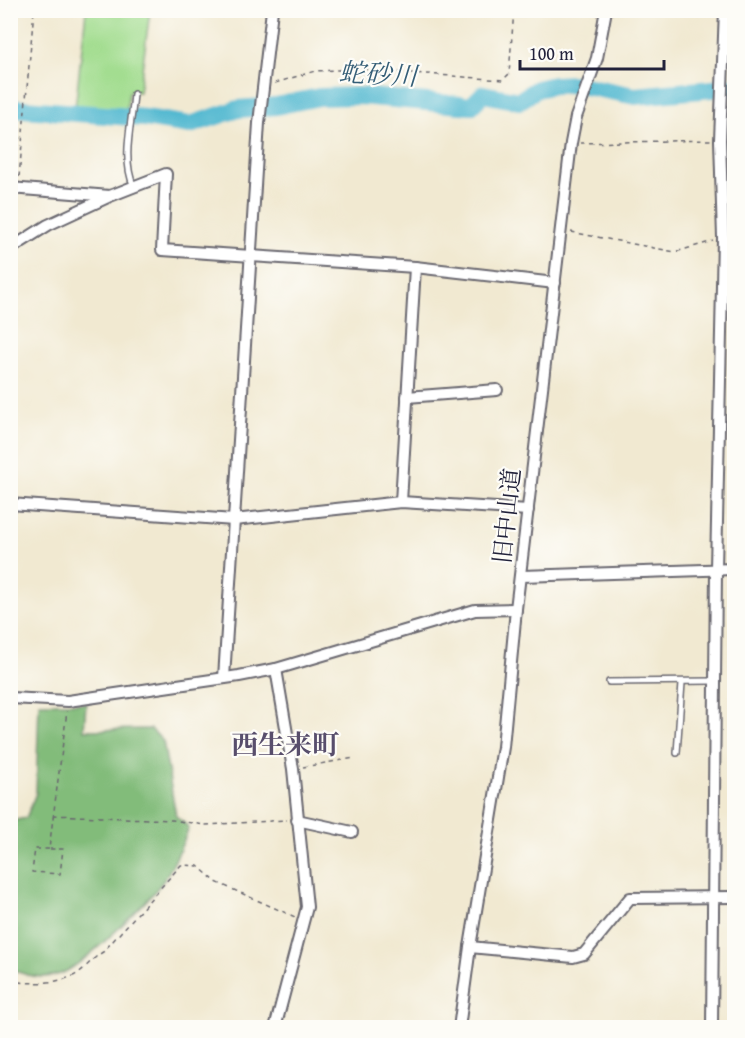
<svg xmlns="http://www.w3.org/2000/svg" width="745" height="1038" viewBox="0 0 745 1038" font-family="'Gentium Book Plus','Noto Serif JP',serif">
	<style>
		.green { fill: #a3dd90; stroke: #628066; stroke-width: 1.5 }
		.forest { fill: #82bc7a; stroke: #526f5a; stroke-width: 1.5 }
		.lines { fill: none; stroke-linecap: round; stroke-linejoin: round }
		.river { stroke: #51b8d0; stroke-width: 18 }
		.service-casing { stroke: #6a6870; stroke-width: 8 }
		.minor-casing { stroke: #6a6870; stroke-width: 14 }
		.path { stroke: #6a6870; stroke-width: 1.5; stroke-dasharray: 4.5 4.5; stroke-linecap: butt }
		.service { stroke: #fff; stroke-width: 5 }
		.minor { stroke: #fff; stroke-width: 10 }
		.labels { text-anchor: middle; stroke-width: 4.5; stroke-linejoin: round; paint-order: stroke }
		.street-label { font-size: 24px; fill: #22223b; stroke: #fdfcf7 }
		.water-label { font-size: 26px; font-style: italic; fill: #355e77; stroke: #fdfcf7 }
		.quarter-label { font-size: 27px; font-weight: bold; fill: #584e6c; stroke: #fdfcf7 }
	</style>
	<rect width="100%" height="100%" fill="#fdfcf7"/>
	<filter id="ink" filterUnits="userSpaceOnUse"><feTurbulence type="fractalNoise" baseFrequency=".0167" numOctaves="2"/><feDisplacementMap in="SourceGraphic" scale="12" xChannelSelector="R" yChannelSelector="G"/><feConvolveMatrix kernelMatrix="1 2 1 2 8 2 1 2 1" color-interpolation-filters="sRGB"/></filter>
	<filter id="wash" filterUnits="userSpaceOnUse"><feTurbulence type="fractalNoise" baseFrequency=".008" numOctaves="4" result="noise"/><feDisplacementMap in="SourceGraphic" scale="24" xChannelSelector="R" yChannelSelector="G"/><feGaussianBlur stdDeviation="1.35" result="paint"/><feColorMatrix in="noise" values="0 0 0 0 0 0 0 0 0 0 0 0 0 0 0 0 0 1.4 0 .05"/><feComposite in="paint" operator="in"/></filter>
	<g filter="url(#wash)">
		<rect width="100%" height="100%" fill="#f1e9d1"/>
		<polygon class="green" points="86,11 150,11 139,92 129,92 126,112 75,109"/>
		<path class="forest" d="M39,703h47l-2,27 67,-1 12,12 13,75 13,11c-7,19 -16,42 -29,58 -16,20 -78,82 -100,89 -17,6 -34,2 -49,-5v-148l15,-3 10,-25z"/>
		<g class="lines">
			<polyline class="river" points="10,108 145,118 190,125 238,109 276,106 319,97 361,96 471,106 483,94 519,101 537,89 554,85 575,84 635,96 734,87"/>
		</g>
	</g>
	<g filter="url(#ink)">
		<g class="lines">
			<defs>
				<g id="service">
					<path d="M134,94c-2,30 -13,64 0,93"/>
					<polyline points="609,682 715,681"/>
					<polyline points="677,753 682,683"/>
				</g>
				<g id="minor">
					<polyline points="10,188 110,196 166,174 162,250 415,267 555,283"/>
					<polyline points="10,249 48,225 108,197"/>
					<polyline points="407,397 497,390"/>
					<polyline points="401,502 415,267"/>
					<polyline points="10,504 234,520 401,502 528,510"/>
					<polyline points="522,576 734,569"/>
					<polyline points="224,678 259,123 272,10"/>
					<polyline points="10,698 68,701 239,676 276,669 475,610 516,609"/>
					<polyline points="297,820 352,832"/>
					<polyline points="470,947 573,957 584,954 630,898 734,897"/>
					<polyline points="275,1028 307,907 293,769 276,669"/>
					<polyline points="459,1028 470,947 503,747 516,609 571,143 576,117 597,58 606,10"/>
					<polyline points="712,1028 716,569 723,238 720,140 725,10"/>
				</g>
			</defs>
			<use href="#service" class="service-casing"/>
			<use href="#minor" class="minor-casing"/>
			<g class="path">
				<polyline points="275,83 315,71 362,69 503,80 509,74 514,10"/>
				<polyline points="580,143 711,140"/>
				<polyline points="19,177 34,10"/>
				<polyline points="571,232 675,252 713,241"/>
				<polyline points="303,767 354,758"/>
				<polyline points="53,815 172,820 205,825 287,820"/>
				<polyline points="49,849 35,849 32,872 60,874 63,849 49,849 67,711"/>
				<path d="M10,981c20,3 44,3 63,-5 11,-5 19,-18 30,-24l78,-87 17,1 18,16 79,35"/>
			</g>
			<use href="#service" class="service"/>
			<use href="#minor" class="minor"/>
		</g>
	</g>
	<g class="labels">
		<g class="street-label">
			<text transform="translate(507 516) rotate(-84)" y="8">旧中山道</text>
		</g>
		<g class="water-label">
			<text transform="translate(378 74) rotate(3)" y="9">蛇砂川</text>
		</g>
		<g class="quarter-label">
			<text x="285" y="754">西生来町</text>
		</g>
	</g>
	<rect width="745" height="1038" fill="none" stroke="#fdfcf7" stroke-width="36"/>
	<path d="M520 60v9h144v-9" fill="none" stroke="#22223b" stroke-width="3"/>
	<text x="529" y="60" font-size="18" fill="#22223b" stroke="#fdfcf7" stroke-width="4.5" paint-order="stroke">100 m</text>
</svg>
